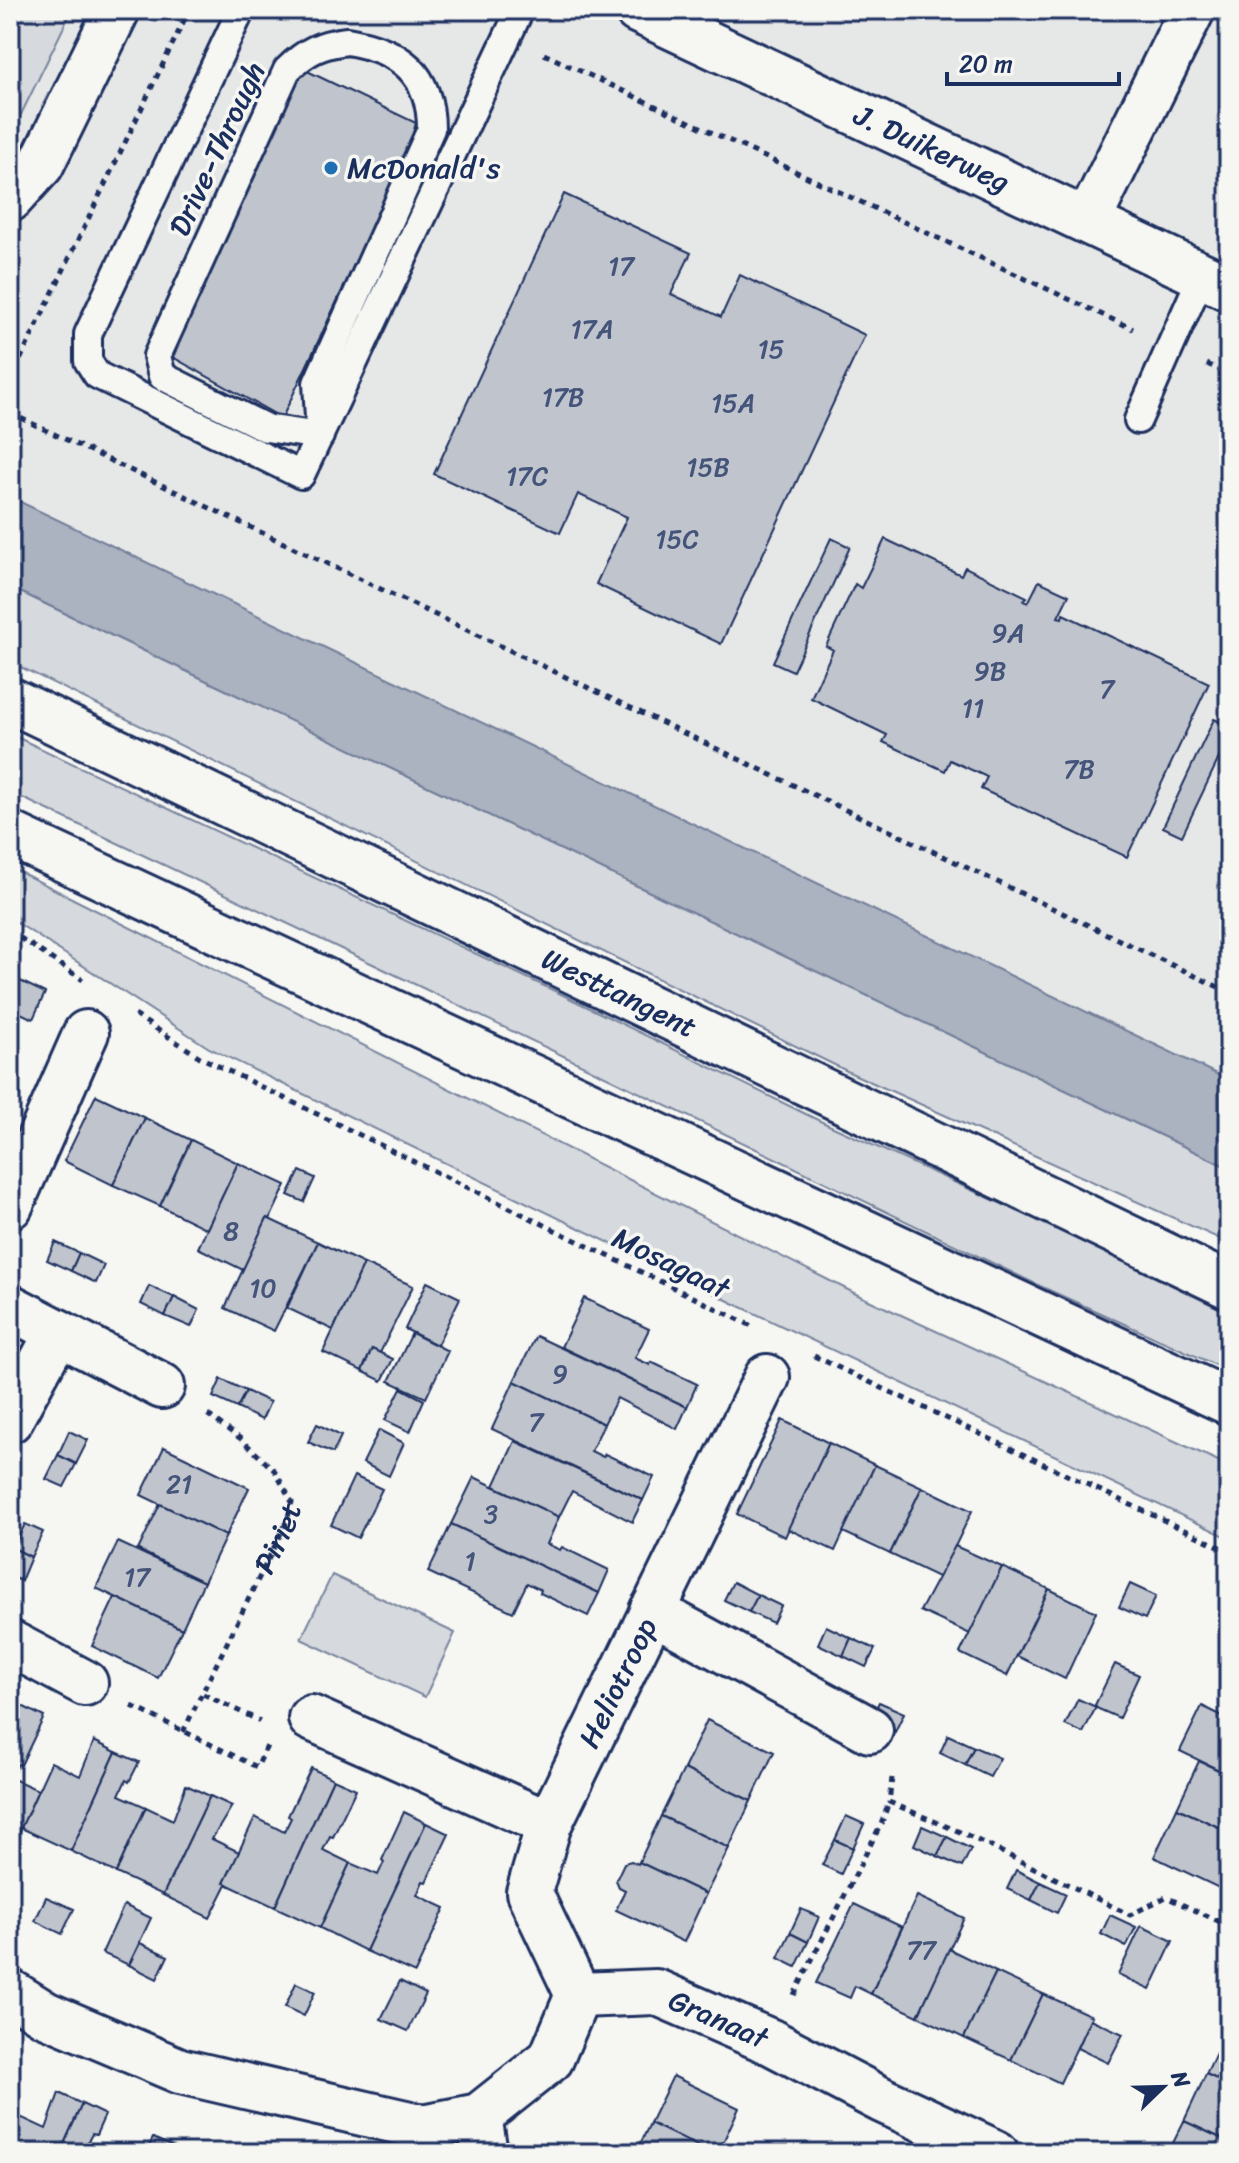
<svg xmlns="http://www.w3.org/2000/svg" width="1239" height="2163" viewBox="0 0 1239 2163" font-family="Sriracha,sans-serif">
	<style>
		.built { fill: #e6e7e7 }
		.green { fill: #d6d9dd; stroke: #78849e; stroke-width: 2 }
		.water { fill: #abb2c0; stroke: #717e99; stroke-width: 2 }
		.building { fill: #c0c4cd; stroke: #1b2f5e; stroke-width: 2 }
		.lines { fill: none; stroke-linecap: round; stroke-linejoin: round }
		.lane-casing { stroke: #1b2f5e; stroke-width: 32 }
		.street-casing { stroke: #1b2f5e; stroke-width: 50 }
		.secondary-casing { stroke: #1b2f5e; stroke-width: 50 }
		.path { stroke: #1b2f5e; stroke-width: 5; stroke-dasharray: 6 6; stroke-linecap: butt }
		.lane { stroke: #f6f6f2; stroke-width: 26 }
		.street { stroke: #f6f6f2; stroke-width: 44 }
		.secondary { stroke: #f6f6f2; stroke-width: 44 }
		.poi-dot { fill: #1f6fb2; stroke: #f6f6f2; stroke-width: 3 }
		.labels { text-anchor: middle; stroke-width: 7; stroke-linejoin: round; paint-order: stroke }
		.number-label { font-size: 26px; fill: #44547a }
		.street-label { font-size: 30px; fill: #1b2f5e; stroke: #f6f6f2 }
		.poi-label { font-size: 30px; fill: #1b2f5e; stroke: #f6f6f2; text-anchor: start }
	</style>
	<rect width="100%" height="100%" fill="#f6f6f2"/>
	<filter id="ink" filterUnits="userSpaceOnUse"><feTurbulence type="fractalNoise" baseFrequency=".0125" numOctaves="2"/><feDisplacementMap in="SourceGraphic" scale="16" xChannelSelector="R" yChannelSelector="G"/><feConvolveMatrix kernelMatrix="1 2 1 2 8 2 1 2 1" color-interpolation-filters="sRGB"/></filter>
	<g filter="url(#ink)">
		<polygon class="built" points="10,10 1229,10 1229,1117 10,531"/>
		<g class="green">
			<polygon points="10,10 72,10 10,137"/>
			<polygon points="10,587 1229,1168 1229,1243 851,1073 10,662"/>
			<polygon points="10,734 559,993 820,1121 1057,1229 1229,1313 1229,1371 1040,1286 375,965 10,792"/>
			<polygon points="10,867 860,1296 1229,1466 1229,1538 733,1303 209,1048 10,918"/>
			<polygon points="332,1575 455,1633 425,1697 301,1639"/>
		</g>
		<polygon class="water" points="10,497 1229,1080 1229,1168 10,587"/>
		<g class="building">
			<polygon points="303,69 416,123 408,151 282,418 169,355 274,118"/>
			<polygon points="564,194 691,253 671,294 721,317 740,275 865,335 721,644 596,584 627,517 578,494 560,533 434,474"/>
			<polygon points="831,538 850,547 793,671 773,662"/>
			<polygon points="885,539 961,575 965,567 1027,597 1024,601 1028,603 1039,581 1069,595 1058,617 1062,618 1063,614 1209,683 1127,857 981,789 987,777 950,760 945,771 883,742 887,735 811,698 833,650 826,646 855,584 861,588"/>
			<polygon points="1214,719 1229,726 1229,737 1182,836 1163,827"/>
			<polygon points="10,976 45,993 33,1019 10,1008"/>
			<polygon points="96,1095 145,1118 113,1185 64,1161"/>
			<polygon points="145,1118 191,1140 160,1206 113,1185"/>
			<polygon points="191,1140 238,1163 207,1229 160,1206"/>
			<polygon points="238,1163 286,1185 270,1219 267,1218 243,1270 198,1248"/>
			<polygon points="300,1171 315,1178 304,1202 288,1195"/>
			<polygon points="267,1218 318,1242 274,1331 225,1308"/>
			<polygon points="55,1242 79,1253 71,1271 47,1260"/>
			<polygon points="318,1242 364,1264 333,1330 287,1308"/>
			<polygon points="79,1253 104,1265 96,1283 71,1271"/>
			<polygon points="364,1264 413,1286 380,1353 372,1349 362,1371 323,1352"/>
			<polygon points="427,1282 460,1298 437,1345 405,1329"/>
			<polygon points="149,1286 174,1297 165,1316 141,1304"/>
			<polygon points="174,1297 199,1310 191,1327 165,1316"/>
			<polygon points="584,1298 649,1329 635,1358 650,1365 651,1362 697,1384 687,1407 561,1347"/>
			<polygon points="412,1333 448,1351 426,1398 389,1381"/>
			<polygon points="536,1336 687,1407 677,1429 617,1398 604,1424 514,1381"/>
			<polygon points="372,1349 393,1359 382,1381 362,1371"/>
			<polygon points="221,1379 246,1391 237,1408 213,1397"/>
			<polygon points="514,1381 604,1424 591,1451 603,1457 605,1454 654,1477 643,1500 492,1429"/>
			<polygon points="401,1388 424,1400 410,1432 385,1420"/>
			<polygon points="246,1391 270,1402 262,1420 237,1408"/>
			<polygon points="782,1420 829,1443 785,1537 737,1514"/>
			<polygon points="317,1424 341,1436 333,1453 308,1442"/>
			<polygon points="379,1430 404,1443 389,1476 363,1463"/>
			<polygon points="69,1431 88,1440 76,1464 58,1455"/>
			<polygon points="515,1441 643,1500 632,1522 572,1491 559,1517 494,1486"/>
			<polygon points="829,1443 875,1465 835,1551 788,1529"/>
			<polygon points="164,1447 249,1488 226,1536 141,1495"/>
			<polygon points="58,1455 76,1464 64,1487 46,1479"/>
			<polygon points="875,1465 922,1487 890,1554 843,1532"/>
			<polygon points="354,1476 382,1489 358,1538 331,1525"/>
			<polygon points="474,1477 559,1517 547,1544 560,1550 562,1547 609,1570 599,1593 451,1524"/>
			<polygon points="922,1487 972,1511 940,1578 890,1554"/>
			<polygon points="160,1504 226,1536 204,1582 138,1550"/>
			<polygon points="25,1524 43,1532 31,1557 13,1548"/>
			<polygon points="451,1524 599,1593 588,1616 540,1593 541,1590 527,1583 513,1612 428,1572"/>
			<polygon points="118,1542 204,1582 182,1629 96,1588"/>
			<polygon points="955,1546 1002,1567 970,1634 920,1611"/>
			<polygon points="13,1548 31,1557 21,1581 10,1576 10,1555"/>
			<polygon points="1002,1567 1049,1589 1007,1676 960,1653"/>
			<polygon points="733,1582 758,1595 749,1612 724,1600"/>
			<polygon points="1130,1584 1156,1596 1145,1619 1119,1607"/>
			<polygon points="1049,1589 1096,1612 1065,1679 1017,1656"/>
			<polygon points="758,1595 781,1606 773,1623 749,1612"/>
			<polygon points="115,1597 182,1629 158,1678 92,1646"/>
			<polygon points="826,1626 851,1638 843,1656 818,1644"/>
			<polygon points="851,1638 875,1649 866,1667 843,1656"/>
			<polygon points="1115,1664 1139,1675 1119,1718 1094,1707"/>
			<polygon points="1078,1699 1096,1707 1083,1733 1065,1725"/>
			<polygon points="10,1701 22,1706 10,1731"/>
			<polygon points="879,1702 904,1713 895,1732 870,1720"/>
			<polygon points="22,1706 44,1717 21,1765 18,1764 11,1778 38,1790 10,1854 10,1731"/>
			<polygon points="1202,1706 1229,1719 1229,1775 1180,1751"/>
			<polygon points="707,1720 774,1752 751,1801 684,1769"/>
			<polygon points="948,1735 974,1747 965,1765 940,1753"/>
			<polygon points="94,1741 116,1752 71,1851 21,1828 51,1762 80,1776"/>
			<polygon points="974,1747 1000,1758 990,1777 965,1765"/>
			<polygon points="116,1752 139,1762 129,1782 126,1780 119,1795 146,1807 116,1873 71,1851"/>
			<polygon points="1199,1761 1229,1775 1229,1832 1177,1808"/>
			<polygon points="311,1768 333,1779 275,1907 224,1883 255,1817 284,1832 291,1818 288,1816"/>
			<polygon points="684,1769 751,1801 729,1848 661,1816"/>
			<polygon points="333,1779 356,1789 333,1837 330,1836 323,1850 350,1863 320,1928 275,1907"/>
			<polygon points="186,1785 210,1796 163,1895 116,1873 146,1807 173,1820"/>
			<polygon points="210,1796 232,1806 212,1839 239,1852 224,1883 227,1884 210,1918 163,1895"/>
			<polygon points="1177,1808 1229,1832 1229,1866 1219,1888 1154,1857"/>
			<polygon points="404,1812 426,1823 366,1951 320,1928 350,1863 378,1875 384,1862 382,1860"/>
			<polygon points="661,1816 729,1848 706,1894 639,1862"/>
			<polygon points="846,1816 864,1824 853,1848 835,1840"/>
			<polygon points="426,1823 449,1834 426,1882 423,1881 417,1895 445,1908 415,1973 366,1951"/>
			<polygon points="922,1826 947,1837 937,1856 914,1845"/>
			<polygon points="947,1837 971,1849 962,1867 937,1856"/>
			<polygon points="835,1840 853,1848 841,1874 822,1865"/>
			<polygon points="631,1861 638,1864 639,1862 706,1894 684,1942 616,1910 625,1890 619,1887 616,1880 624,1863"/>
			<polygon points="1016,1870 1040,1882 1031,1900 1007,1889"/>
			<polygon points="1040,1882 1066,1894 1057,1913 1031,1900"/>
			<polygon points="917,1896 964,1918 918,2016 871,1994"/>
			<polygon points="46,1897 74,1909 62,1934 35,1921"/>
			<polygon points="854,1904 902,1927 871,1994 855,1986 850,1998 816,1983"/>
			<polygon points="124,1905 151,1918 129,1965 102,1953"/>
			<polygon points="801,1909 819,1917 808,1942 790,1933"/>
			<polygon points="1110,1915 1136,1927 1126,1947 1101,1934"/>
			<polygon points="1141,1926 1173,1941 1150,1990 1118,1975"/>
			<polygon points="790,1933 808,1942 796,1967 778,1958"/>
			<polygon points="140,1943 168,1956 157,1979 129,1965"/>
			<polygon points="949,1949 996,1972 964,2038 918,2016"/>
			<polygon points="996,1972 1043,1994 1011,2060 964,2038"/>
			<polygon points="400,1981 426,1994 408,2031 381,2019"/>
			<polygon points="296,1983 315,1992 304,2016 285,2007"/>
			<polygon points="1043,1994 1092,2016 1060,2083 1011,2060"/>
			<polygon points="1090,2019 1123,2034 1108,2063 1077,2048"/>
			<polygon points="1229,2026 1229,2085 1206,2074"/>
			<polygon points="1206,2074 1229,2085 1229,2142 1184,2121"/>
			<polygon points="673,2076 739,2108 718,2153 712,2153 650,2123"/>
			<polygon points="59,2093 82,2104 60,2153 10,2153 10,2128 16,2115 46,2129"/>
			<polygon points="82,2104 105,2115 96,2135 92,2134 85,2147 97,2153 60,2153"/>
			<polygon points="1184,2121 1229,2142 1229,2153 1168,2153"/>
			<polygon points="650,2123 712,2153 636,2153"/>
			<polygon points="153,2138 176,2148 173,2153 145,2153"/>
		</g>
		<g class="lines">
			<defs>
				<g id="lane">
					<polyline points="241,10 88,334 88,361 97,375 301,475 520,10"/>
					<path d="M347,41c53,9 84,32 84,88l-114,254 3,53 -54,-8 -104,-52 -5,-20 130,-286c19,-19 34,-26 60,-29z"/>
					<polyline points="1138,420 1202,275"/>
				</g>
				<g id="street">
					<path id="s2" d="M637,10l592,278"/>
					<polyline points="10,199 41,165 117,10"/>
					<polyline points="1088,221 1192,10"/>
					<polyline points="10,1206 86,1033"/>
					<polyline points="10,1307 58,1332 10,1420"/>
					<polyline points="58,1332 162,1386"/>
					<polyline points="652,1611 870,1730"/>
					<polyline points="10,1643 85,1683"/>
					<polyline points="311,1718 549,1824"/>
					<polyline points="10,1992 45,2014 180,2071 423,2127 479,2116 551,2059 578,1995"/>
					<path id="s3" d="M578,1995l-49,-103 20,-68 218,-447"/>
					<path id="s4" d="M578,1995l78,-3 115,50 111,58 114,53"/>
					<polyline points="479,2116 485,2153"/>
				</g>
				<g id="secondary">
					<path id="s5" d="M10,700l1219,586"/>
					<polyline points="10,834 1229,1402"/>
				</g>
			</defs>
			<use href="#lane" class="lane-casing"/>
			<use href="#street" class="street-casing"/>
			<use href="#secondary" class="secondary-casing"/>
			<g class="path">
				<polyline points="449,10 470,20"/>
				<polyline points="544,54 1133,329"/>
				<polyline points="1207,364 1229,374"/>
				<polyline points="10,381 189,10"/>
				<polyline points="10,413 1229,992"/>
				<polyline points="10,931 83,980"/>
				<polyline points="135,1015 200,1057 754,1327"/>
				<polyline points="814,1356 1229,1551"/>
				<polyline points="203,1694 260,1721"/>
				<polyline points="132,1706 257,1767 267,1746"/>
				<path id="s1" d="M183,1732l104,-211 5,-19 -17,-31 -34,-32 -37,-27"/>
				<polyline points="892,1778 889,1802 967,1835 1130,1915 1166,1897 1229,1926"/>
				<polyline points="794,1995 882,1822 889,1802"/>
			</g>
			<use href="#lane" class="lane"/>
			<use href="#street" class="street"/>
			<use href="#secondary" class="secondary"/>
		</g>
	</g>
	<circle class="poi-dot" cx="331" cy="168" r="8"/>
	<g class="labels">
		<g class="number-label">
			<text x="621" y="275">17</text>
			<text x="592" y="338">17A</text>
			<text x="771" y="358">15</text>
			<text x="563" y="406">17B</text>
			<text x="733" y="412">15A</text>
			<text x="708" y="476">15B</text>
			<text x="527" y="485">17C</text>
			<text x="677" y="548">15C</text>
			<text x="1008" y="642">9A</text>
			<text x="990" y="680">9B</text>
			<text x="1107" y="698">7</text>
			<text x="973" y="717">11</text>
			<text x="1079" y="778">7B</text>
			<text x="231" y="1240">8</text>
			<text x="263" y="1297">10</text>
			<text x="560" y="1383">9</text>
			<text x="536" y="1431">7</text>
			<text x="179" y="1493">21</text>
			<text x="491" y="1523">3</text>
			<text x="470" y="1570">1</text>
			<text x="137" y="1586">17</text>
			<text x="921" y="1959">77</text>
		</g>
		<g class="street-label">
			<text dy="10" stroke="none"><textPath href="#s2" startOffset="326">J. Duikerweg</textPath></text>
			<text transform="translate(217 149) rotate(-65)" y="10">Drive-Through</text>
			<text dy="10" stroke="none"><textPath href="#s5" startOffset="676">Westtangent</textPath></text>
			<text transform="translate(671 1263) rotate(26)" y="10">Mosagaat</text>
			<text dy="10" stroke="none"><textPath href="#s1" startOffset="216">Piriet</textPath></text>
			<text dy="10" stroke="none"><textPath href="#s3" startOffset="342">Heliotroop</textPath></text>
			<text dy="10" stroke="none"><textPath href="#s4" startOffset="146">Granaat</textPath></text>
		</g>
		<g class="poi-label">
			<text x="347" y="178">McDonald's</text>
		</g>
	</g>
	<rect width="1239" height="2163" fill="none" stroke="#f6f6f2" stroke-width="40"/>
	<rect x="20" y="20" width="1199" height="2123" fill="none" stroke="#1b2f5e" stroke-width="3" filter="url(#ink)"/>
	<g transform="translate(1163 2087) rotate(67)" stroke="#f6f6f2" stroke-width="6" paint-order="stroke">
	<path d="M0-6L14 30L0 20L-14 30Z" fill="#1b2f5e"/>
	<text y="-12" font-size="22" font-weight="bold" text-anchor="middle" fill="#1b2f5e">N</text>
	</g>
	<path d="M947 72v12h172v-12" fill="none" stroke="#1b2f5e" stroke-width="4"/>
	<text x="959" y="72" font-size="24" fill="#1b2f5e" stroke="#f6f6f2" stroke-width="6" paint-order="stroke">20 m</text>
</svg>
